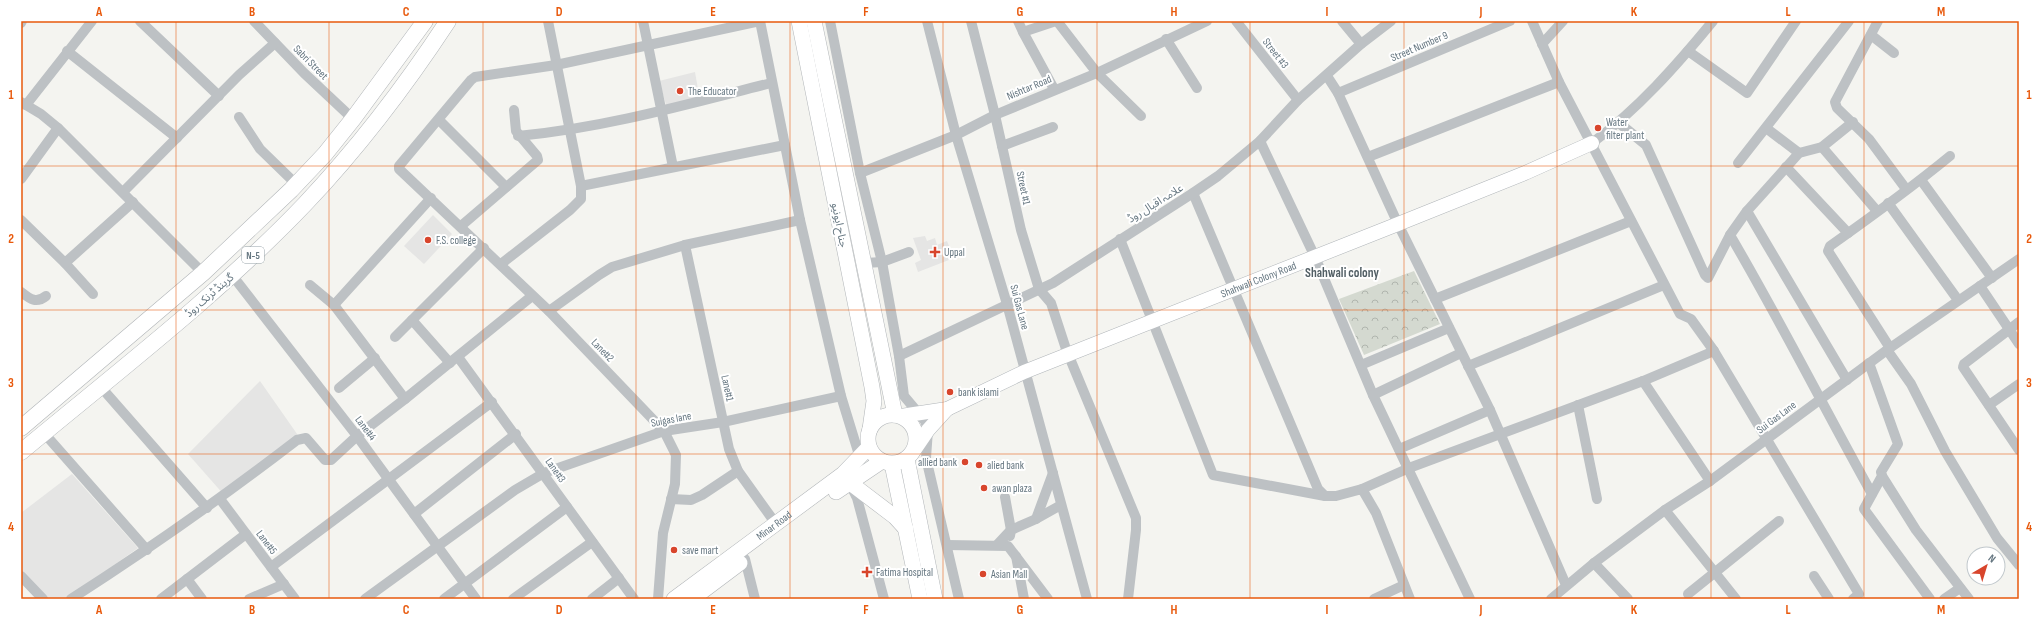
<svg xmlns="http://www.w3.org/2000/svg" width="2040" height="620" viewBox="0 0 2040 620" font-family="'Sofia Sans Condensed','Noto Sans Arabic',sans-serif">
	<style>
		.built { fill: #e5e5e4 }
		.forest { fill: url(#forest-crowns) }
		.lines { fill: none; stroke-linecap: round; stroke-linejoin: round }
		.secondary-casing { stroke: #b0b5b9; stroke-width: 15 }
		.primary-casing { stroke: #b1b5b8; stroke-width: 16 }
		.trunk-casing { stroke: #b0b4b7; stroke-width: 17 }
		.minor { stroke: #bdc1c4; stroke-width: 10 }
		.secondary { stroke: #fff; stroke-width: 14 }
		.primary { stroke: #fff; stroke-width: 15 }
		.trunk { stroke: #fff; stroke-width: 16 }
		.grid { fill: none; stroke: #e8590c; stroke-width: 1; stroke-opacity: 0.55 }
		.poi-dot { fill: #d8452c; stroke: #fff; stroke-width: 1.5 }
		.labels { text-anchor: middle; stroke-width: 4; stroke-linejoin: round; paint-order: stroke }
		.shield { fill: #fff; stroke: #939fa6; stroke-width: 1 }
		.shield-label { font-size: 10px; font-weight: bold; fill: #657680 }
		.street-label { font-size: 11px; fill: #657680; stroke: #fff }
		.poi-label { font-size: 11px; fill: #657680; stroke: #fff; text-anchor: start }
		.quarter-label { font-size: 13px; font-weight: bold; fill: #525f65; stroke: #fff }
		.neatline { fill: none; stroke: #e8590c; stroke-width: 1.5 }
		.grid-label { font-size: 13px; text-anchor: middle; font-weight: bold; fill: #e8590c }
	</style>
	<defs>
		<pattern id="forest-crowns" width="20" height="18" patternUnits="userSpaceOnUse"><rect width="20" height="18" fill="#d4d9d0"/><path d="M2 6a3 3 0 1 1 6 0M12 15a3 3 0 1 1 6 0" fill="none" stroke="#b0b5ae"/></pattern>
	</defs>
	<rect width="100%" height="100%" fill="#f4f4f0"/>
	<g class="built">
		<polygon points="695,72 700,101 667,108 659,81"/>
		<polygon points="433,215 452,234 424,264 404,246"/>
		<polygon points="925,236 927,241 935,238 937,245 947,241 954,258 918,272 915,263 921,260 913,238"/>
		<polygon points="260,381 302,441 225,496 188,454"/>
		<polygon points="72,474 138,548 66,599 47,599 21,573 21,513"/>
	</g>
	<polygon class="forest" points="1414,271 1440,324 1364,355 1339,299"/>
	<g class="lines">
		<defs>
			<g id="secondary">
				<path id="s1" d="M901,416l46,-7 77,-37 374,-148 127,-51 67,-30"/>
				<polyline points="911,455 928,430 947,409"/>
			</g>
			<g id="primary">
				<polyline points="799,21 872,387 874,401 870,429"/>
				<polyline points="814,21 895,415"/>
				<circle cx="892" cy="439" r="24"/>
				<polyline points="907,459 935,599"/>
				<polyline points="892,464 920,599"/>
				<polyline points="849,482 895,517 906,529"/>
				<polyline points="836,492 882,461"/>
				<path id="s2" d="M674,599l169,-125 26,-27"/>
				<polyline points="692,599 740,563"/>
			</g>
			<g id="trunk">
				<polyline points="21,428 203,273 291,190 325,154 353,119 425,21"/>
				<path d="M21,452c96,-80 197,-157 284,-248 53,-56 101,-119 143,-183"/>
			</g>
		</defs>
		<use href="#secondary" class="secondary-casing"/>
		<use href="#primary" class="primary-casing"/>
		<use href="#trunk" class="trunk-casing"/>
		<g class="minor">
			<polyline points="140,21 219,96"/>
			<polyline points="254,21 304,73 353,119"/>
			<polyline points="548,21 581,186 785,145"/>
			<polyline points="643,21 673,167"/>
			<polyline points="760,21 800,220 841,396 860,458"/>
			<polyline points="830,21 860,173 882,262 899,356 904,396 925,421 928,430 926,458 959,599"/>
			<polyline points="927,21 956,135 1007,304 1087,599"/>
			<polyline points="971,21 995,115 1021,230 1039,289 1051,303 1066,349 1136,518 1136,530 1128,599"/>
			<polyline points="1018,21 1023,32 1056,21"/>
			<polyline points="1057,21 1097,73 1141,116"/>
			<polyline points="1236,21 1298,100"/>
			<polyline points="1342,21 1361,44"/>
			<polyline points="1532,21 1559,82 1680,314 1691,319 1714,351 1859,594 1853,599"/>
			<polyline points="1878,21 1835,102 1837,108 1869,139 1906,189"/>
			<polyline points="21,23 22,21"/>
			<polyline points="1023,32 1054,89"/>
			<polyline points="1871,35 1894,53"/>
			<polyline points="1166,39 1197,88"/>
			<polyline points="1542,44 1563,21"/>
			<polyline points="67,51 177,138"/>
			<polyline points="1688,51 1747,93 1796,21"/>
			<polyline points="1327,76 1338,93 1398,224 1490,410 1566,585"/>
			<polyline points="1338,93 1510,21"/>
			<polyline points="21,102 41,114 58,128 203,273"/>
			<polyline points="26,105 92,21"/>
			<polyline points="239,117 260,149 296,184"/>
			<polyline points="439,120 506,187"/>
			<polyline points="1619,123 1646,145 1705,275 1708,278 1730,235 1747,211 1799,153 1822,147 1853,122"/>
			<polyline points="1766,128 1799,153"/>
			<path d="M518,136c86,-8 170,-32 253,-53"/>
			<polyline points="1260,141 1315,257 1373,395 1470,599"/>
			<path d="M1592,143c46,-34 84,-77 121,-122"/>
			<polyline points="1002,146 1053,127"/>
			<polyline points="1822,147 1877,211"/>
			<polyline points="1368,157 1559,82"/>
			<polyline points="1738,163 1849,21"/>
			<polyline points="1786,167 1848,233"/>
			<polyline points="860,173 956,135 995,115 1097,73 1207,21"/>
			<polyline points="21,179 58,128"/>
			<polyline points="1921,180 1992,278"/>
			<polyline points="123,192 239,75 275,43"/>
			<polyline points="1193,193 1318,489 1325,496"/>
			<polyline points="1888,203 1958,300"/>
			<polyline points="1747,211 1847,380"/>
			<polyline points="21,220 65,263 93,294"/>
			<polyline points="461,226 538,160 537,156 516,131 514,110"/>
			<path d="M1730,235c50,85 94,173 142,259"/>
			<polyline points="1120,239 1213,475 1325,496 1336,496 1362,489 1376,513 1410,599"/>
			<polyline points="685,245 729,449 738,471 776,524"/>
			<polyline points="65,263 133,202"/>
			<polyline points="865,263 882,262 909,252"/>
			<polyline points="501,264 570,210 581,199 581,186"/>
			<polyline points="232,275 357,436 476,599"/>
			<polyline points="310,285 334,305 405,399"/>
			<polyline points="1980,286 2019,344"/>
			<path d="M21,292c9,7 15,12 25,4"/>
			<polyline points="1435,299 1631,221"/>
			<polyline points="334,305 431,198"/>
			<polyline points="549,311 599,275 612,267 685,245 800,220"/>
			<polyline points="412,320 450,363"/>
			<polyline points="2019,322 1964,364 1963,367 2019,450"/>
			<polyline points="395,337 484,248"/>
			<path d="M1890,348l-62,-97 2,-5c41,-29 81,-58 120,-90"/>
			<polyline points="1887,350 1911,384 1945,451 1997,538 2019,565"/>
			<polyline points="899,356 1053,283 1193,193 1218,176 1260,141 1298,100 1361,44 1391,21"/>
			<polyline points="458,357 634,599"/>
			<polyline points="1869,363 1898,444 1881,472 1882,476 1864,509 1930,599"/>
			<polyline points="1361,365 1449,328"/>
			<polyline points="1468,366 1664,285"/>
			<polyline points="1643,381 1710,481"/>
			<polyline points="100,386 207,508"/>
			<polyline points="339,388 375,358"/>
			<polyline points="1373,395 1461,353"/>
			<polyline points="1578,405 1597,499"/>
			<polyline points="1989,405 2019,384"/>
			<polyline points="44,433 147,550"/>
			<polyline points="1399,449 1490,410"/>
			<polyline points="1882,476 1916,530 1969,599"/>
			<polyline points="851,486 857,498 884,599"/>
			<polyline points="1362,489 1409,468 1643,381 1714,351"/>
			<polyline points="1005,497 1011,530 1010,536"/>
			<polyline points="220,499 295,599"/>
			<polyline points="671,499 691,500 702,495 738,471"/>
			<polyline points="1665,510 1736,599"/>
			<polyline points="414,514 516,434"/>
			<polyline points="1036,519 1053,473"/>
			<polyline points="947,545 1008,546 1048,599"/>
			<polyline points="997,545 1011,530 1036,519 1061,505"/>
			<polyline points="1016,556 1024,599"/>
			<polyline points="745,559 755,599"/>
			<polyline points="1594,563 1628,599"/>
			<polyline points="271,567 492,402"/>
			<polyline points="21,576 43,599"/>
			<polyline points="1814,576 1829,599"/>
			<polyline points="187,579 202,599"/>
			<polyline points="1688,594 1779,521"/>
			<path d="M71,599c78,-50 152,-102 226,-159l9,-2 19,22h6l26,-24 48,-37 127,-103"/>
			<polyline points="161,599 246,534"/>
			<polyline points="249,599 284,584"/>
			<polyline points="365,599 515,490 544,473 664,431 723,422 841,396"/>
			<polyline points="444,599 567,507"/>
			<polyline points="513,599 592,542"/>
			<polyline points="592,599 619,578"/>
			<polyline points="658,599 663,533 675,484 676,455 664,431 549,311 399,169 399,166 471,80 475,77 556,65 760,21"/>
			<polyline points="1374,599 1404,585"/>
			<polyline points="1551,599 1594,563 1665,510 1710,481 1887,350 2019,259"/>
			<polyline points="1944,599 1960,588"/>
		</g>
		<use href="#secondary" class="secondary"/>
		<use href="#primary" class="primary"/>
		<use href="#trunk" class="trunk"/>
	</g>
	<path class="grid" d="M176,21v578M329,21v578M483,21v578M636,21v578M790,21v578M943,21v578M1097,21v578M1250,21v578M1404,21v578M1557,21v578M1711,21v578M1864,21v578M21,166h1998M21,310h1998M21,454h1998"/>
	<g class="poi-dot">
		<circle cx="680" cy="91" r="4"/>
		<circle cx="1598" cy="128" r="4"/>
		<circle cx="428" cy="240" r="4"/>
		<path d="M933 246h4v4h4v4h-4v4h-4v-4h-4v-4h4z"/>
		<circle cx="950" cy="392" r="4"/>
		<circle cx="965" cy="462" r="4"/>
		<circle cx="979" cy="465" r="4"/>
		<circle cx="984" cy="488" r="4"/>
		<circle cx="674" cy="550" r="4"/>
		<path d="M865 566h4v4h4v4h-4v4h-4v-4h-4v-4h4z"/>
		<circle cx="983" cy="574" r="4"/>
	</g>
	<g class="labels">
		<rect class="shield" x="242" y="247" width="22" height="16" rx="3"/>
		<g class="shield-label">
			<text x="253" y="259">N-5</text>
		</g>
		<g class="street-label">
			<text transform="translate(1419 46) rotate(-23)" y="4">Street Number 9</text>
			<text transform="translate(1276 53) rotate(52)" y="4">Street #3</text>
			<text transform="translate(311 62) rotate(45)" y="4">Sabri Street</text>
			<text transform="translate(1029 87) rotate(-23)" y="4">Nishtar Road</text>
			<text transform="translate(1024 188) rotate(78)" y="4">Street #1</text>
			<text transform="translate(1155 203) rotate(-32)" y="4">علامہ اقبال روڈ</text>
			<text transform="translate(840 225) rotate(79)" y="4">جناح ایونیو</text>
			<text dy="4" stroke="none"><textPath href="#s1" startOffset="384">Shahwali Colony Road</textPath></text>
			<text transform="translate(209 295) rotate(-41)" y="4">گرینڈ ٹرنک روڈ</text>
			<text transform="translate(1020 307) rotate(75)" y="4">Sui Gas Lane</text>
			<text transform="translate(603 350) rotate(46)" y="4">Lane#2</text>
			<text transform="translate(728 388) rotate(78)" y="4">Lane#1</text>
			<text transform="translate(1776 417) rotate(-37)" y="4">Sui Gas Lane</text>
			<text transform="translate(671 419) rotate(-11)" y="4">Suigas lane</text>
			<text transform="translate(366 428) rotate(53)" y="4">Lane#4</text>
			<text transform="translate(556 470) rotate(55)" y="4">Lane#3</text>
			<text dy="4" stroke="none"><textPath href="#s2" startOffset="124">Minar Road</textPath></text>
			<text transform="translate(267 542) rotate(53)" y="4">Lane#5</text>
		</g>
		<g class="poi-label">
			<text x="688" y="95">The Educator</text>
			<text x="1606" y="126">Water<tspan x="1606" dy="13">filter plant</tspan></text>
			<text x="436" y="244">F.S. college</text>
			<text x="944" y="256">Uppal</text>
			<text x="958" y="396">bank islami</text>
			<text x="957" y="466" text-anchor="end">allied bank</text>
			<text x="987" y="469">alied bank</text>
			<text x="992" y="492">awan plaza</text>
			<text x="682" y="554">save mart</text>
			<text x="876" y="576">Fatima Hospital</text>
			<text x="991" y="578">Asian Mall</text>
		</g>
		<g class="quarter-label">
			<text x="1342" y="277">Shahwali colony</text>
		</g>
	</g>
	<rect width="2040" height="620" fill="none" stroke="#ffffff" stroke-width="44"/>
	<g transform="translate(1986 566) rotate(38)"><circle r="19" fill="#ffffff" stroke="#c1c8cc"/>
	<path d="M0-3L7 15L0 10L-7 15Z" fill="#d8452c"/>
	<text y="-6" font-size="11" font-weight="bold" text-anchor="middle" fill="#657680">N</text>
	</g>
	<rect x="22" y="22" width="1996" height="576" class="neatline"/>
	<g class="grid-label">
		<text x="99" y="16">A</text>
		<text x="252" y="16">B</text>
		<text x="406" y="16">C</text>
		<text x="559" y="16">D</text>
		<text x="713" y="16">E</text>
		<text x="866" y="16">F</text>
		<text x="1020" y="16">G</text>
		<text x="1174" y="16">H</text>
		<text x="1327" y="16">I</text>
		<text x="1481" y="16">J</text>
		<text x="1634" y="16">K</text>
		<text x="1788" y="16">L</text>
		<text x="1941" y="16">M</text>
		<text x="11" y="99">1</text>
		<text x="2029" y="99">1</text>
		<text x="11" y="243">2</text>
		<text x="2029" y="243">2</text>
		<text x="11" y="387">3</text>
		<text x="2029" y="387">3</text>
		<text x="11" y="531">4</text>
		<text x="2029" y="531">4</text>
		<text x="99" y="614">A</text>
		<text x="252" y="614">B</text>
		<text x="406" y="614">C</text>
		<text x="559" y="614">D</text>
		<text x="713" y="614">E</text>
		<text x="866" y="614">F</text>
		<text x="1020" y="614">G</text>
		<text x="1174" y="614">H</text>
		<text x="1327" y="614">I</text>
		<text x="1481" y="614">J</text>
		<text x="1634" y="614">K</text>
		<text x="1788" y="614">L</text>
		<text x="1941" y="614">M</text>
	</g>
</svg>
